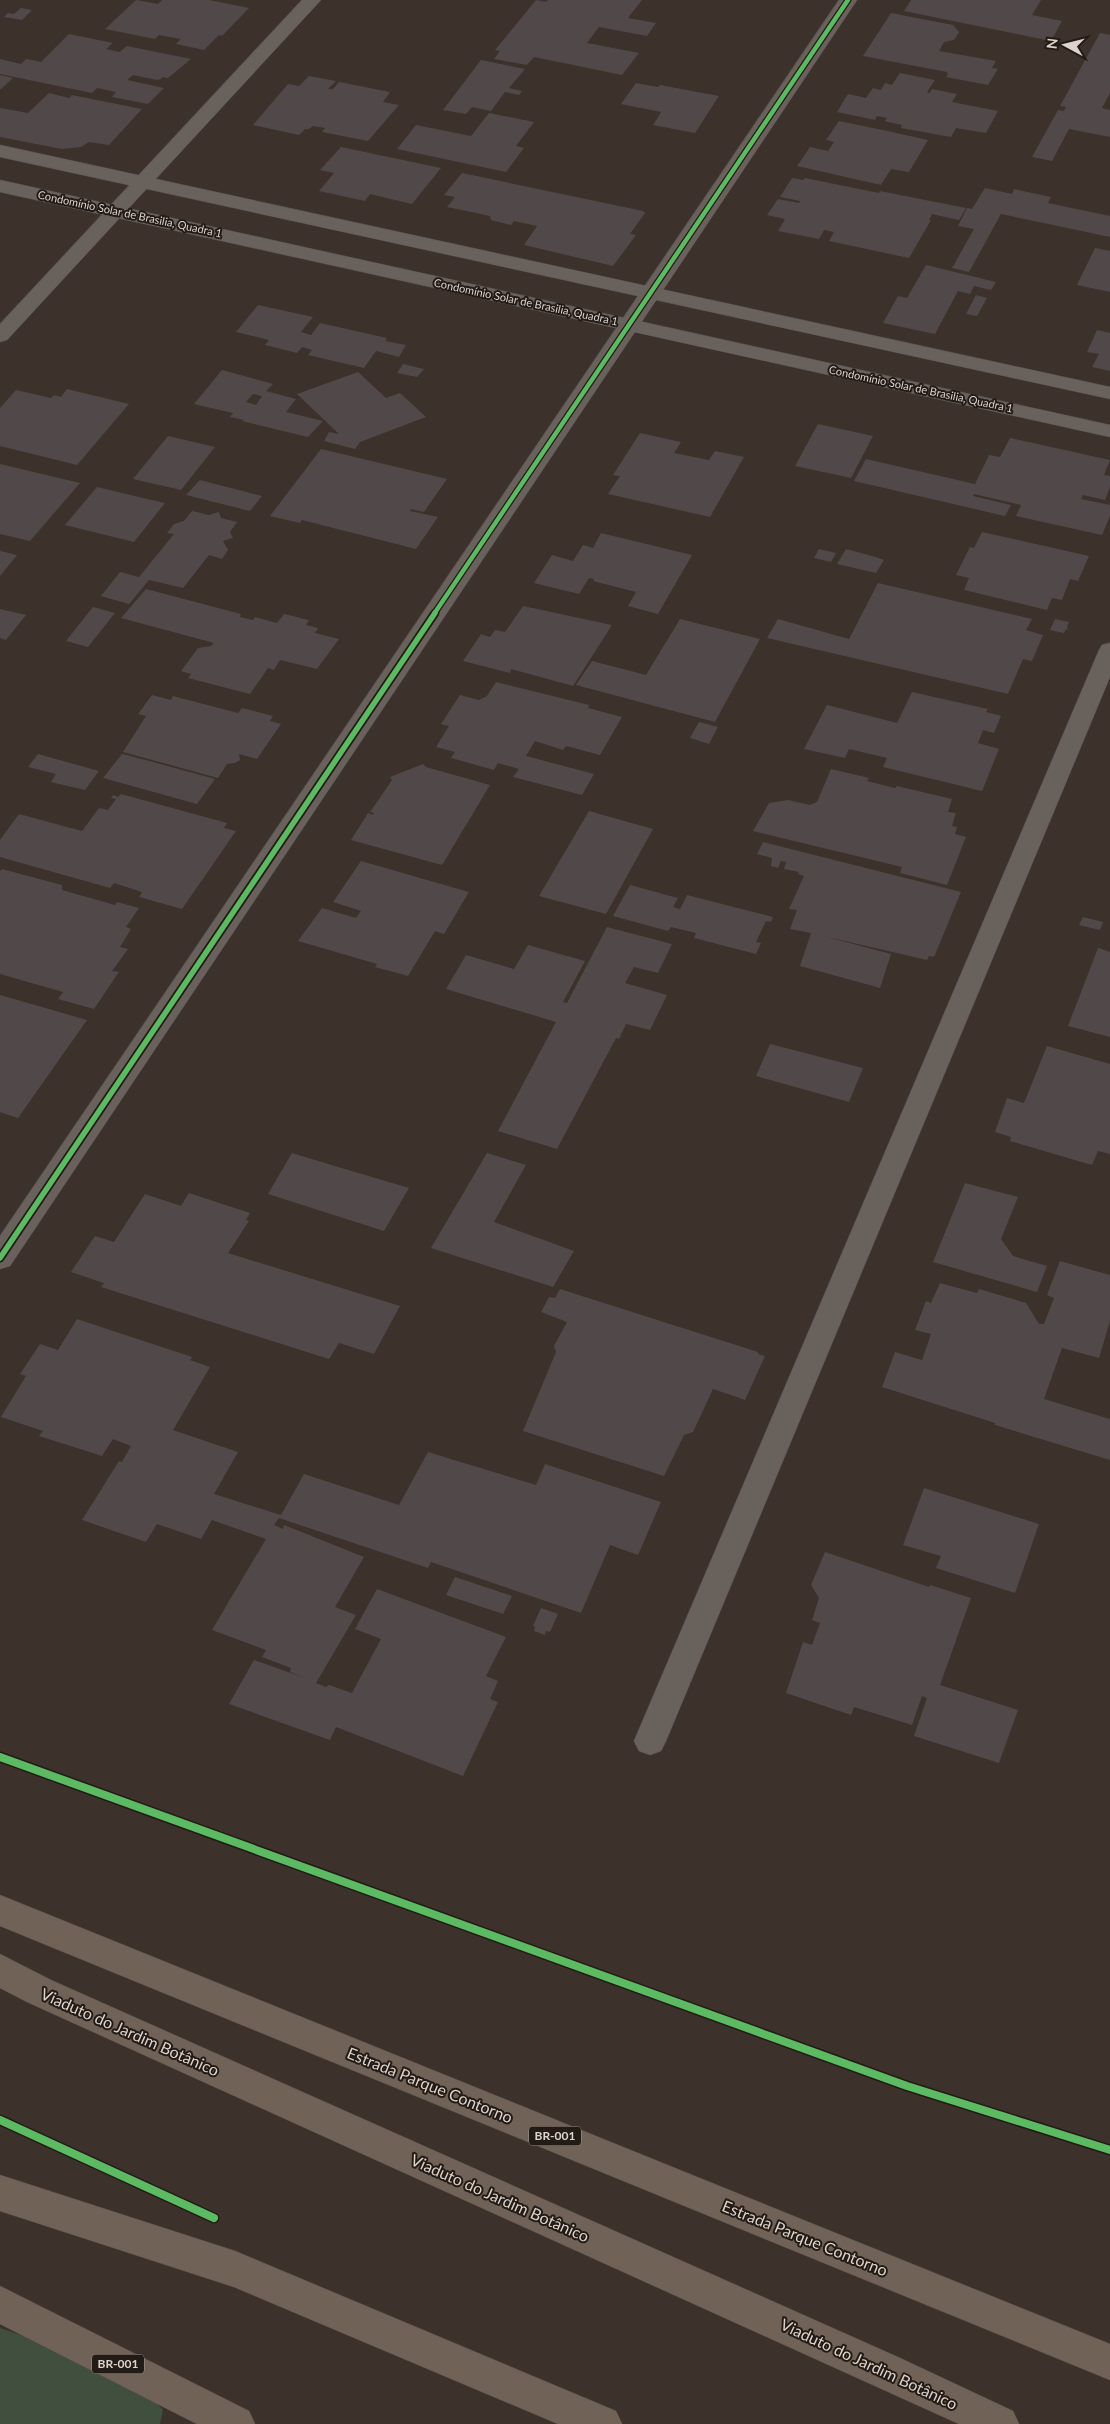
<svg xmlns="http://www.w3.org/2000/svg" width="1110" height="2424" viewBox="0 0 1110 2424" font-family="Lato,sans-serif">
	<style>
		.green { fill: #414f3f }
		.building { fill: #514849; fill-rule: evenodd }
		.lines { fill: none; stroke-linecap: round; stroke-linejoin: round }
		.minor-casing { stroke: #564f48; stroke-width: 1 }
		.tertiary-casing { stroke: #564f48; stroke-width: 1 }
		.trunk-casing { stroke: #564f48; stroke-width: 1 }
		.minor { fill: #69625c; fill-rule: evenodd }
		.tertiary { fill: #69625c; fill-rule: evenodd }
		.trunk { fill: #706256; fill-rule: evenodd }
		.cycleway-far2-casing { stroke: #231b15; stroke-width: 7 }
		.cycleway-far1-casing { stroke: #231b15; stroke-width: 9 }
		.cycleway-casing { stroke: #231b15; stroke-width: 11 }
		.cycleway-far2 { stroke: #5cba63; stroke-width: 4.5 }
		.cycleway-far1 { stroke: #5cba63; stroke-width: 5.5 }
		.cycleway { stroke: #5cba63; stroke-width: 8 }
		.labels { text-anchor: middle; stroke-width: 4; stroke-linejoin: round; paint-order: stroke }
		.far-street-label { font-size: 11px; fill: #ddd3cb; stroke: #231b15 }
		.shield { fill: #231b15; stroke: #a59c94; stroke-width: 1 }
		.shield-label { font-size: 12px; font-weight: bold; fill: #ddd3cb }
		.near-street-label { font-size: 16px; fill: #ddd3cb; stroke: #231b15 }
	</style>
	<rect width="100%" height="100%" fill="#3c322b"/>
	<polygon class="green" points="0,2328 131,2373 163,2410 160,2424 0,2424"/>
	<g class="building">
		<polygon points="136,0 158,4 162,0 209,0 249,8 222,36 219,35 204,50 176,44 181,39 159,35 155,39 105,29"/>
		<polygon points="536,0 546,2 548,0 642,0 628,18 656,23 647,36 599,27 587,43 639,53 622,75 534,57 527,65 494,59 500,51 495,50"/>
		<polygon points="911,0 1041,0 1032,15 1062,21 1051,41 904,11"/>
		<polygon points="21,8 32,10 22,20 4,17 8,13 14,14"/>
		<polygon points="891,13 953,25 959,32 954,40 944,42 939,51 996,61 992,68 998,69 988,85 946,77 948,74 947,72 863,56"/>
		<polygon points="1100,33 1110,35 1110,93 1102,108 1110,110 1110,137 1069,129 1052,161 1032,157 1058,110 1064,111 1066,107 1060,106"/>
		<polygon points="69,34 113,43 106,49 120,52 127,46 191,59 168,78 162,77 161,79 157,80 133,75 127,80 164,88 148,104 112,97 116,92 97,88 92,93 0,74 0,59 21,64 26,59 41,62"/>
		<polygon points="481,60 525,69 509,88 522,91 519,95 505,92 491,111 472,107 466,114 443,110"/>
		<polygon points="900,73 935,80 927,92 930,93 932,89 957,94 952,102 998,111 986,133 956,128 951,137 901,128 902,125 888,122 885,121 887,118 877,116 875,120 837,112 848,94 866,98 873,88 881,90 885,83 892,85"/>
		<polygon points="0,75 13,78 1,89 0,89"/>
		<polygon points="309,76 336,81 328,89 333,89 339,82 390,92 383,102 399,105 368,141 322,132 325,128 313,126 309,129 305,129 299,135 253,125 288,84 299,86"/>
		<polygon points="636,83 658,87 660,85 719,96 695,133 653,125 661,112 621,104"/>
		<polygon points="49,93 69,98 72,95 142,109 109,145 89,142 81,147 62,149 0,137 0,108 28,113"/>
		<polygon points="489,113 534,122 516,146 524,148 506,172 397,149 416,125 471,136"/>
		<polygon points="839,121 883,130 928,140 909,172 891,169 881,185 797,166 810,147 828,151 834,142 826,140"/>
		<polygon points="341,147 441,168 412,204 370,194 365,201 319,191 334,173 320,170"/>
		<polygon points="462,173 643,211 645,213 630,234 636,235 613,266 524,245 537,226 514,221 511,225 491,220 490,216 447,207 455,197 444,195"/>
		<polygon points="792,178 803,180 805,178 879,193 880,191 966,208 959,220 932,214 929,220 931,220 909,258 829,241 834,232 824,230 819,239 778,231 785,219 767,215 778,199 799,203 800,201 780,197"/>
		<polygon points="985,188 1012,194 1014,189 1051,197 1048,203 1110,216 1110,237 1001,214 969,272 952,268 974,229 958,226 967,208 972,209"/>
		<polygon points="1095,248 1110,251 1110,292 1077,285"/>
		<polygon points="926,265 996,282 991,290 974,286 970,294 958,291 935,334 883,323 898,296 907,298"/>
		<polygon points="976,295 987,298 977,316 966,314"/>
		<polygon points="258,305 313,317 301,332 311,335 320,323 387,338 385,341 406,345 399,357 376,351 364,368 308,355 312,350 302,347 297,353 265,345 269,340 236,332"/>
		<polygon points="1097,330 1110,333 1110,371 1092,367 1099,354 1087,352"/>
		<polygon points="403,364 424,369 417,377 397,373"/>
		<path d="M222,370l51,14 -7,7 30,8 -10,13 37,9 -15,16 -66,-16 2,-1 -14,-3 3,-4 -39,-9zM253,394l9,2 -6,9 -10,-3z"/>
		<polygon points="358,372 386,398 400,393 426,417 360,442 355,449 324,441 329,432 339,434 297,394"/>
		<polygon points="67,389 129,404 77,465 0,446 0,408 16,390 51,398 54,395 61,397"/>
		<polygon points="818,424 873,436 851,478 795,466"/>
		<polygon points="640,433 681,442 674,453 709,460 715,451 744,457 710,517 608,494 620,476 613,475"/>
		<polygon points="168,436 215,447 181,490 133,479"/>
		<polygon points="1010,438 1110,460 1104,475 1110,476 1110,487 1105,500 1083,495 1081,499 1110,505 1110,516 1102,535 1016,516 1021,505 974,494 973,496 1011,505 1005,516 854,481 866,459 975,484 989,455 1000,457"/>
		<polygon points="321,449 447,479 424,512 411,509 410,511 438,517 416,549 302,520 300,523 270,516"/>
		<polygon points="0,464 80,483 30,541 0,534"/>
		<polygon points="200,480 262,496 250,511 186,495"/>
		<polygon points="97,487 143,498 165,503 134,542 65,525"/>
		<polygon points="192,511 209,515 219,512 221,518 237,522 230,532 233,538 223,541 228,550 222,559 209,555 183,588 149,580 129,604 101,596 120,572 139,577 174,534 167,533 174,524 184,521"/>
		<polygon points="982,532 1036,544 1089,556 1078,581 1070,579 1062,600 1052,598 1047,610 964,590 969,578 956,575 970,547 974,548"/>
		<polygon points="601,533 692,555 658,614 628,606 636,592 593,581 594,579 589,578 579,594 534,583 552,555 573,561 583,545 593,548"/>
		<polygon points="819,549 836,553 831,562 814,558"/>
		<polygon points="846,549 872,556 884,560 876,573 837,564"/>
		<polygon points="0,551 17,555 0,576"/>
		<polygon points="878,583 1032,619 1026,630 1043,635 1032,661 1023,659 1008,694 767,638 778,619 849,639"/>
		<polygon points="146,589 241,614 240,617 253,620 255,617 277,623 284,614 309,620 306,625 318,628 315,633 339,639 317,669 280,660 274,670 268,668 250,694 188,678 191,674 181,671 198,648 211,646 214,643 121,618"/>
		<polygon points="523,606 612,625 573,686 511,669 510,673 463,661 481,634 490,637 495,630 505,632"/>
		<polygon points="93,607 115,613 88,647 66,641"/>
		<polygon points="0,609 26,615 6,640 0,638"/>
		<polygon points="680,619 760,639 715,722 576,685 592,661 646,675"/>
		<polygon points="1055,619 1069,622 1067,627 1068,630 1066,629 1064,633 1050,630"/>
		<polygon points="496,682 589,705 588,708 622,717 600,755 566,746 563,750 535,741 526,756 594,774 582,795 513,777 519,769 498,763 494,770 451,758 455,752 436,747 449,726 441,724 460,695 479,700 487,696"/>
		<polygon points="912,692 988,709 986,712 1001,716 994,733 983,730 978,743 999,749 982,791 883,767 887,758 849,749 845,758 804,749 827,705 897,723"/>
		<polygon points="152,695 171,700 173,696 238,713 242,708 273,716 270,721 281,724 257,759 239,754 240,760 235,763 227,764 218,778 123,752 146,716 138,714"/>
		<polygon points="699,722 718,727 709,744 690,738"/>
		<polygon points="38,754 99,771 85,790 51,782 56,774 28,767"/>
		<polygon points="122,754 153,762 215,779 197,804 103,778"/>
		<polygon points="423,764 426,767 490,785 442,865 351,840 368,813 373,815 374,813 370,812 392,780 390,777"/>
		<polygon points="831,769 869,778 867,781 895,788 897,786 952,799 948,812 956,813 952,826 957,827 955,834 966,837 947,885 900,873 902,867 753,831 769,803 788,800 810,805 817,802"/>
		<polygon points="121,794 227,823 224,828 236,831 182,909 139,897 142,892 114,883 110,888 0,857 0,840 19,814 82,831 99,808 108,810 116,799 111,798 113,795 118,797"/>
		<polygon points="589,811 653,829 606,914 539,896"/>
		<polygon points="763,842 961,892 934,957 929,956 927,960 823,936 891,954 880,988 800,966 811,933 790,929 797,910 789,909 804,876 798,874 799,872 784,869 786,862 781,861 778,868 771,866 772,858 757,854"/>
		<polygon points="361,861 469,892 444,934 435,931 408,976 375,967 377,964 298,941 322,908 356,918 361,911 333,902"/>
		<polygon points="2,869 62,885 62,890 115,905 117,902 139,908 126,927 131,929 120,947 128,949 112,971 119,972 94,1009 58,999 63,992 0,974 0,871"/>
		<polygon points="630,885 678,898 673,907 680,909 687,895 773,917 771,922 766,921 756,942 761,943 756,954 694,938 696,933 671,927 668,931 613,916"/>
		<polygon points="1083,917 1103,922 1100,930 1079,925"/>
		<polygon points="607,927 672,944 658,973 634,967 625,983 667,995 650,1030 626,1024 619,1039 616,1038 557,1149 498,1131 556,1022 446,989 466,955 514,969 528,945 585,961 563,1002 567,1003"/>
		<polygon points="1098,948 1110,952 1110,1037 1068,1026"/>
		<polygon points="0,995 87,1020 18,1118 0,1112"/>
		<polygon points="770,1044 863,1068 849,1102 756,1076"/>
		<polygon points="1047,1046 1110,1064 1110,1154 1098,1151 1092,1165 1010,1141 1011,1137 995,1132 1007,1098 1024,1103"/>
		<polygon points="292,1153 338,1167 409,1188 384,1231 268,1194"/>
		<polygon points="487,1153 526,1165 494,1222 574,1251 553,1287 431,1248"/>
		<polygon points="965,1183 1018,1197 1001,1239 1013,1256 1047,1266 1037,1292 933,1262"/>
		<polygon points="189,1193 250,1213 246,1220 249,1221 228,1253 400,1306 374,1354 339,1343 329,1359 101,1287 104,1283 71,1272 95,1236 114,1242 145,1194 181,1206"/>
		<polygon points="1060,1261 1110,1275 1110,1321 1099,1358 1062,1348 1044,1399 1110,1419 1110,1460 995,1425 995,1423 882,1387 895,1352 922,1360 931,1334 915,1330 926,1301 931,1303 940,1283 977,1293 979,1289 1026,1303 1039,1324 1044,1324 1054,1298 1047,1295"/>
		<polygon points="560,1289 758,1352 758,1354 765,1356 745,1400 713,1389 693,1432 684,1435 664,1476 523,1431 556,1352 554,1346 567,1322 541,1312 549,1297 555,1298"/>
		<polygon points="77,1319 192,1357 190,1360 210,1367 173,1430 238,1452 214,1494 281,1515 304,1474 399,1505 428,1452 536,1485 545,1464 661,1502 638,1555 610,1545 581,1613 431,1562 428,1568 279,1518 274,1525 283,1529 284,1525 364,1557 335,1607 356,1615 316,1683 326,1687 329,1685 352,1693 381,1639 355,1629 377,1589 506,1637 486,1676 498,1681 490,1699 498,1702 463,1776 336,1727 330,1740 229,1704 254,1660 308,1679 290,1672 291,1668 262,1657 266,1650 212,1630 266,1539 212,1520 201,1539 157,1524 146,1542 82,1520 119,1461 122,1462 131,1446 113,1439 102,1456 39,1436 43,1431 1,1417 26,1376 20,1374 40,1344 58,1350"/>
		<polygon points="924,1488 1039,1524 1015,1593 936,1568 941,1556 903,1545"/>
		<polygon points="825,1552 929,1587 930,1585 971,1598 940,1685 1018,1710 999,1763 914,1736 927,1698 922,1696 912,1725 854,1707 851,1715 786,1693 803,1642 812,1645 820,1623 812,1620 819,1598 811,1585"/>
		<polygon points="455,1577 512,1596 503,1614 446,1595"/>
		<polygon points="541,1608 558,1614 550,1632 546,1631 545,1635 534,1631 535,1627 533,1626"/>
	</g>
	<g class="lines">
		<defs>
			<g id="minor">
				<polygon points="302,0 321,0 7,340 0,342 0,324"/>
				<polygon points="839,0 857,0 10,1266 0,1269 0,1236"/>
				<polygon points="1110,643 1110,677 666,1741 661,1751 650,1755 639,1751 634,1741 1099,650 1102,645"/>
			</g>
			<g id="tertiary">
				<polygon points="0,145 1110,387 1110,399 0,157"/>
				<polygon points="0,180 1110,425 1110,437 0,192"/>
			</g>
			<g id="trunk">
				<polygon points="0,1895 1110,2344 1110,2380 0,1926"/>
				<polygon points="0,1954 51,1980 900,2358 1013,2411 1019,2424 959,2424 27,2002 0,1988"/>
				<polygon points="0,2175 235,2251 616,2411 622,2424 558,2424 234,2287 0,2211"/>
				<polygon points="0,2286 249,2411 255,2424 197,2424 0,2324"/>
			</g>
		</defs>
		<use href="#minor" class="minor-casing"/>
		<use href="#tertiary" class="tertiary-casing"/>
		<use href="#trunk" class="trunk-casing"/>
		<use href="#minor" class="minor"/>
		<use href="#tertiary" class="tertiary"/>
		<use href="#trunk" class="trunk"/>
		<defs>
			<polyline id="cycleway-far2" points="434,614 848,0"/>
			<polyline id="cycleway-far1" points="0,1258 435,613"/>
			<g id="cycleway">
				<polyline points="0,1757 907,2086 1110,2150"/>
				<polyline points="0,2120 214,2218"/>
			</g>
		</defs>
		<use href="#cycleway-far2" class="cycleway-far2-casing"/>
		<use href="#cycleway-far1" class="cycleway-far1-casing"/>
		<use href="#cycleway" class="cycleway-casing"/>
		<use href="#cycleway-far2" class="cycleway-far2"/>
		<use href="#cycleway-far1" class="cycleway-far1"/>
		<use href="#cycleway" class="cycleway"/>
	</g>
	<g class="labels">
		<g class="far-street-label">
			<text transform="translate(130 214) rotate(12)" y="4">Condomínio Solar de Brasilia, Quadra 1</text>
			<text transform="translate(526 302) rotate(12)" y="4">Condomínio Solar de Brasilia, Quadra 1</text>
			<text transform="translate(921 389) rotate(12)" y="4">Condomínio Solar de Brasilia, Quadra 1</text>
		</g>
		<g class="shield">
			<rect x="529" y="2126.5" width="52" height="19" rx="4"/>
			<rect x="92" y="2354.5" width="52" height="19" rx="4"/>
		</g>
		<g class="shield-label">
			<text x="555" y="2140">BR-001</text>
			<text x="118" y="2368">BR-001</text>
		</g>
		<g class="near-street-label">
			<text transform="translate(130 2032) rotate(24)" y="6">Viaduto do Jardim Botânico</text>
			<text transform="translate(430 2085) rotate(22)" y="6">Estrada Parque Contorno</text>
			<text transform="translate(500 2198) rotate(24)" y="6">Viaduto do Jardim Botânico</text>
			<text transform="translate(805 2238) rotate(22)" y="6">Estrada Parque Contorno</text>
			<text transform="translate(869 2364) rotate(25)" y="6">Viaduto do Jardim Botânico</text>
		</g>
	</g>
	<g transform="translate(1065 45) rotate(277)" stroke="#231b15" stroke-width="4" paint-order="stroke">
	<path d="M0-4L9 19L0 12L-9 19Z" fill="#ddd3cb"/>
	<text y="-8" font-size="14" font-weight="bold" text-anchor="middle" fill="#ddd3cb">N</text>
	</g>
</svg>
